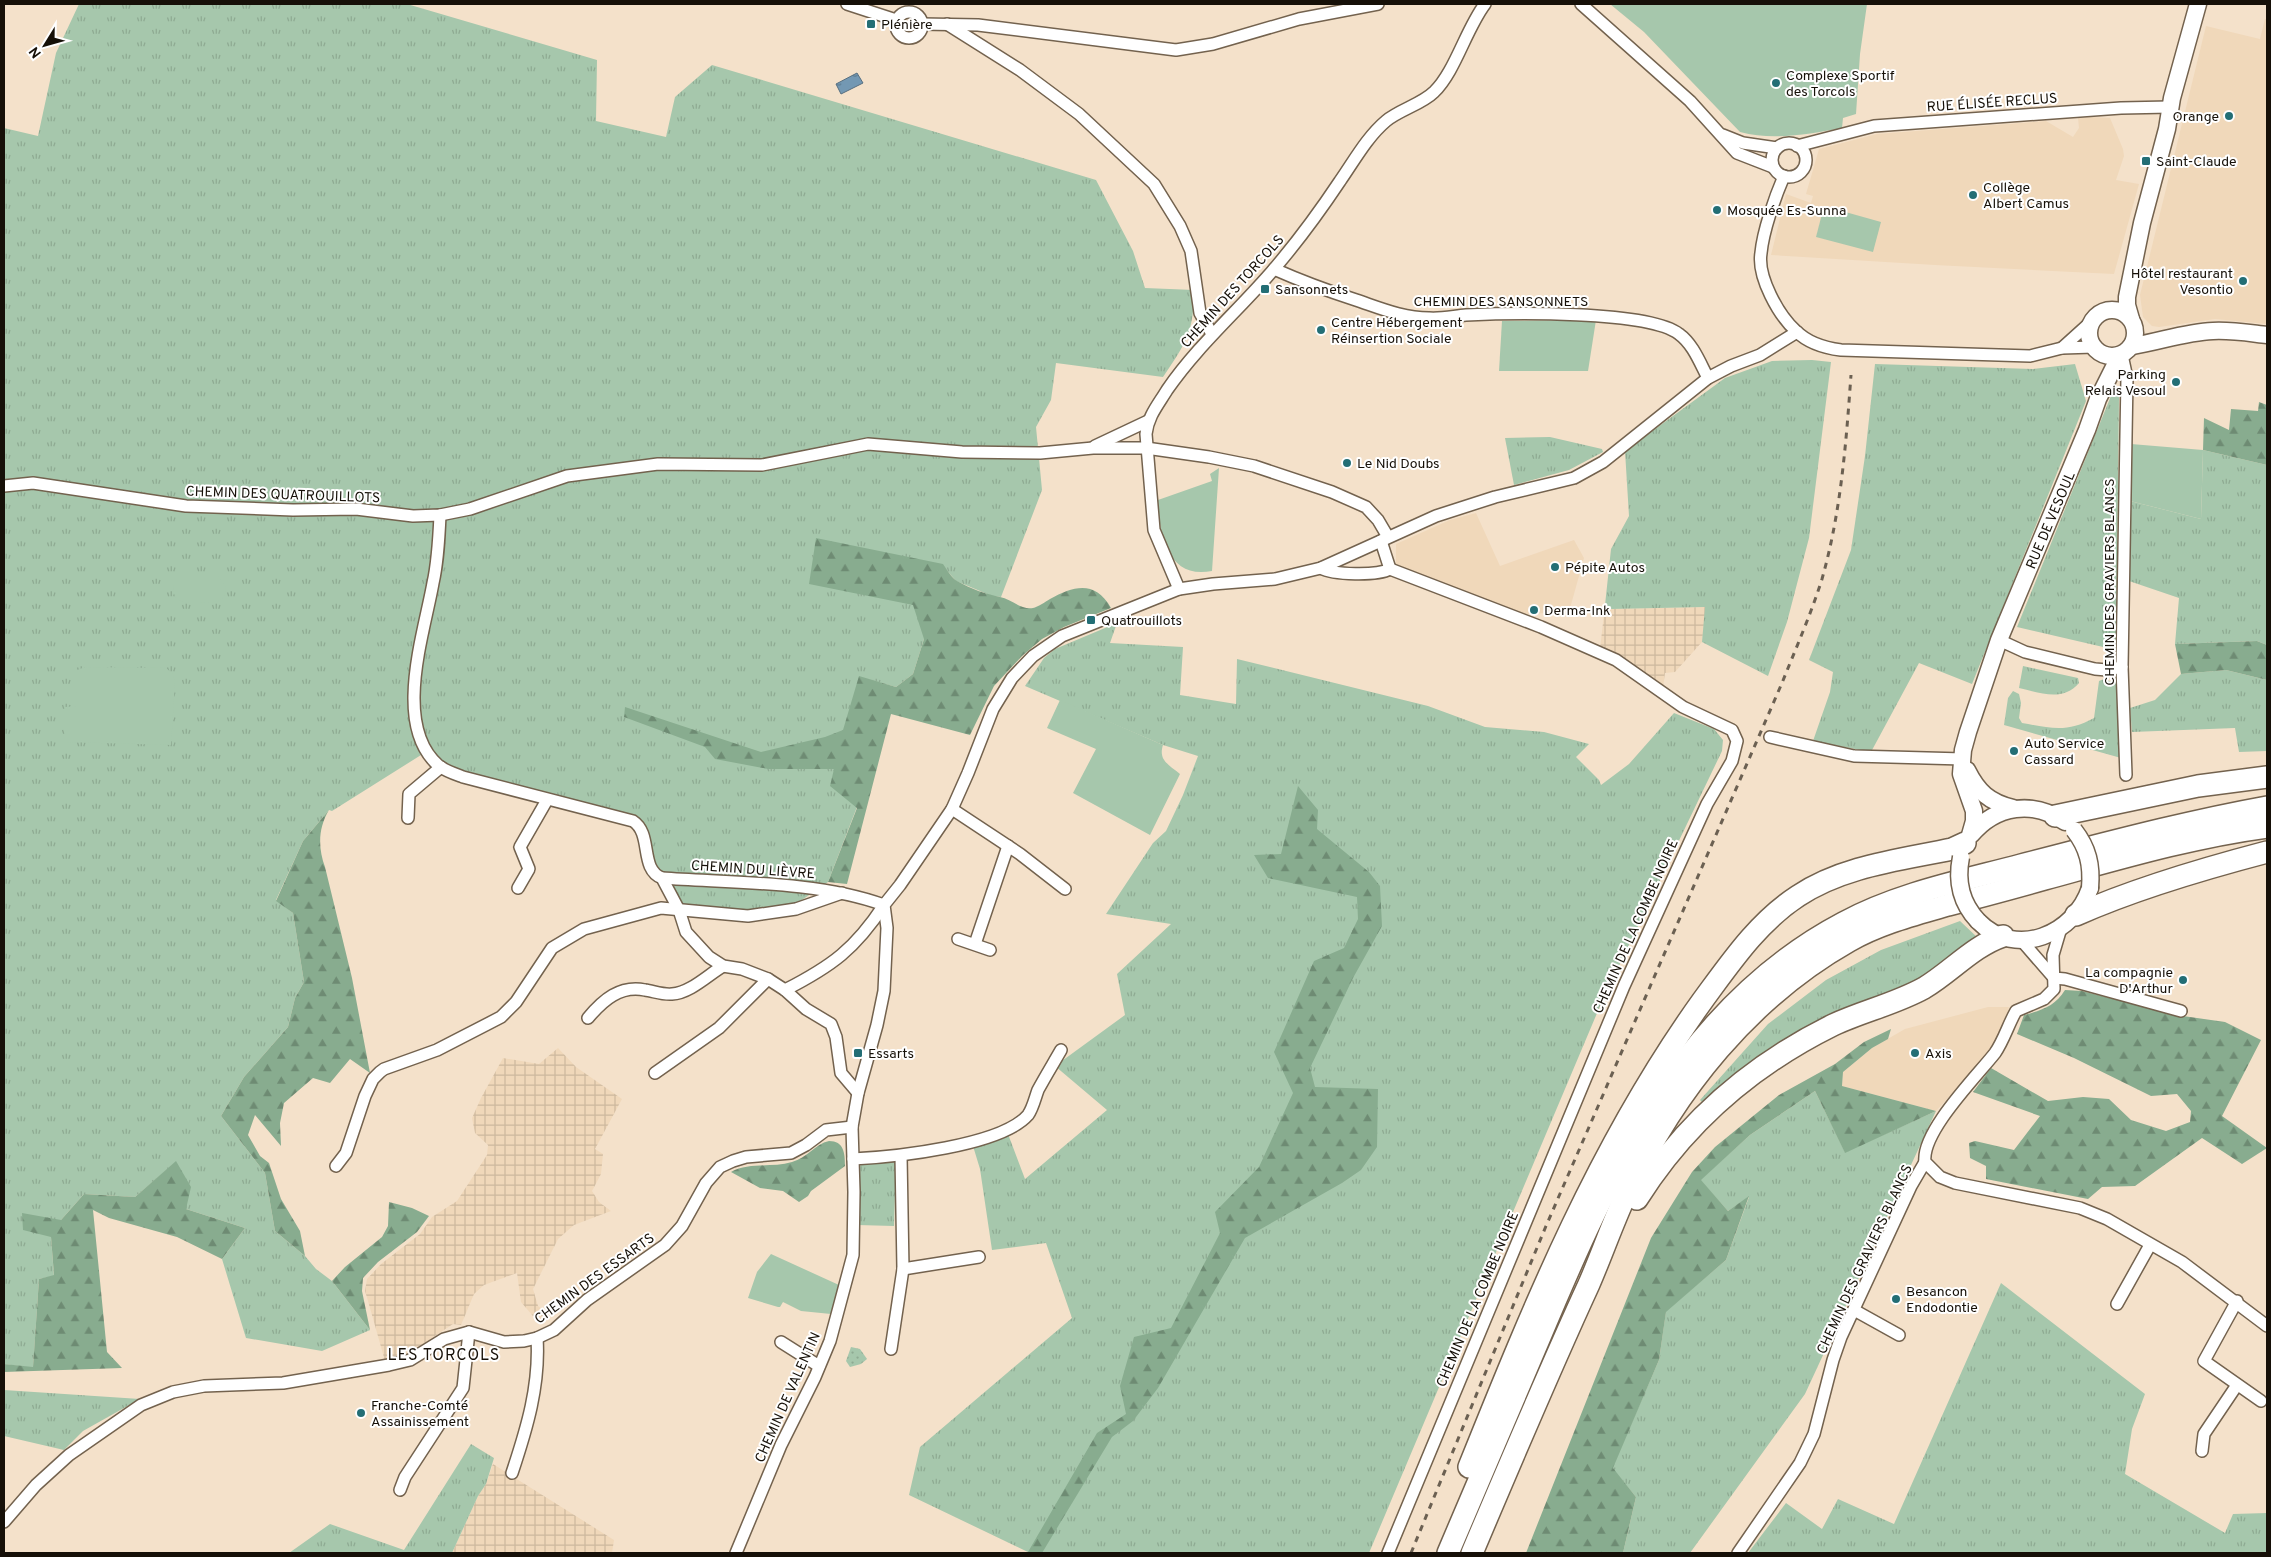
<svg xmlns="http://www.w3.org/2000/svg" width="2271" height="1557" viewBox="0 0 2271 1557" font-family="Overpass,sans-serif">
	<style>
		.built { fill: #f0d8ba }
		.industrial { fill: url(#industrial-grid) }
		.grass { fill: url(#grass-tufts) }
		.forest { fill: url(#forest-firs) }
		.park { fill: url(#park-dots) }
		.garden { fill: #a6c7ac }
		.water { fill: url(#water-ripples); stroke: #576f80 }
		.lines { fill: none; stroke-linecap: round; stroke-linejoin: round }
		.street-casing { stroke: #73624e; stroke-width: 14 }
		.secondary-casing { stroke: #73624e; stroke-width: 19 }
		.highway-casing { stroke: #73624e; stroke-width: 24 }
		.street { stroke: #fff; stroke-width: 11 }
		.secondary { stroke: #fff; stroke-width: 16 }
		.highway { stroke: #fff; stroke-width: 21 }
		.rail { stroke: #6b6052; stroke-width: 3; stroke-dasharray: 6 6; stroke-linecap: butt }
		.secondary-bridge-casing { stroke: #73624e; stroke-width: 19; stroke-linecap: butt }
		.secondary-bridge { stroke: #fff; stroke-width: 16 }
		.poi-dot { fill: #236e75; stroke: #fff; stroke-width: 2 }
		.labels { text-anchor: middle; stroke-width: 4; stroke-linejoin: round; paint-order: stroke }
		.poi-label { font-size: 14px; fill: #161008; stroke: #fff; text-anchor: start }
		.street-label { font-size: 14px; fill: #161008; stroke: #fff }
		.quarter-label { font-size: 16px; letter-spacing: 1px; fill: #161008; stroke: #fff }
	</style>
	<defs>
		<pattern id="industrial-grid" width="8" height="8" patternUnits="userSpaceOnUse" patternTransform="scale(1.25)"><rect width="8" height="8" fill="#f0d8ba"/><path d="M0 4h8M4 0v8" fill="none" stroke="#cdb89e"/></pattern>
		<pattern id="grass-tufts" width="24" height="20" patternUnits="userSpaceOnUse" patternTransform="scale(1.25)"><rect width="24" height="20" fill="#a6c7ac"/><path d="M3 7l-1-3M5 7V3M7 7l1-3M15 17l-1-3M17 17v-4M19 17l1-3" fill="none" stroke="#8eaa92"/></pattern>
		<pattern id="forest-firs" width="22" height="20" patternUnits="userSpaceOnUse" patternTransform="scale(1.25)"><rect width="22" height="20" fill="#88ac8f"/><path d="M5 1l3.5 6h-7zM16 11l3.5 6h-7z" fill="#6e8b73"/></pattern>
		<pattern id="park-dots" width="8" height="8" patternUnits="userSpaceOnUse" patternTransform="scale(1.25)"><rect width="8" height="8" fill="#a6c7ac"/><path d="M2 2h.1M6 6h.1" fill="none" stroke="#8eaa92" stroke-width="1.8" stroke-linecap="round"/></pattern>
		<pattern id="water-ripples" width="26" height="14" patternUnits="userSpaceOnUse" patternTransform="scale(1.25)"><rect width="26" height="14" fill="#7398b3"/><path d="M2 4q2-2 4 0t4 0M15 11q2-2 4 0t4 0" fill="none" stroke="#5d7b90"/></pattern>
	</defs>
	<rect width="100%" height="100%" fill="#f4e1ca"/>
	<g class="built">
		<polygon points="2265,19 2267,19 2267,324 2215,319 2159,327 2152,326 2143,317 2140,295 2206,26 2260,39"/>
		<polygon points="2090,117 2110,118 2123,149 2124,156 2116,180 2139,184 2114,274 1935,265 1771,255 1786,194 1811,203 1813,196 1806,194 1819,149 1877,134 2046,121 2073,137 2079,128 2078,118"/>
		<polygon points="1476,513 1500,566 1574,540 1584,558 1569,612 1523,614 1396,568 1396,544 1450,520"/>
		<polygon points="1988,1007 2009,1007 1997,1044 1936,1111 1842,1086 1843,1072 1872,1048 1905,1029"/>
	</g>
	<g class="industrial">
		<polygon points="1605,605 1611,609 1706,607 1702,642 1675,672 1665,673 1663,687 1600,649"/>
		<polygon points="558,1048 576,1067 622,1099 595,1149 603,1154 601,1174 592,1191 599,1202 611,1211 574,1225 558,1239 533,1289 538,1306 550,1316 538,1322 521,1302 517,1273 484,1285 474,1294 461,1325 453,1324 403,1357 385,1361 368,1301 365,1291 367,1279 381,1264 420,1234 432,1217 457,1201 487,1155 488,1145 475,1133 472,1118 481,1098 503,1058 539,1064"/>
		<polygon points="493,1464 614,1540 612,1553 452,1553 478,1496 486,1484"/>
	</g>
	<g class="grass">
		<path d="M79,4h328l190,56 -1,61 70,16 9,-40 37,-32 384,115 37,71 12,37 49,2c0,42 -8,53 -31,87l-107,-14 -5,37 -15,27 6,63 -41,107 -9,-1 -36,-15 -14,-16 -18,74 -11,35 -17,13 -37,-10 -2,130 -29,75 -48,33 -99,-2 -25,-42 -14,-51 -199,-54 -14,-16 -97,61 -3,-1 -26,31 -27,59 17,13 11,69 -9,16 -7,29 -44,50 -23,39 44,57 10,58 30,25 11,13 16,12 38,49 -48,21 -76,-13 -24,-79 23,-31 -59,-19 -10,-47 -41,35 -51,-3 -23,26 -10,17 3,39 -15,3 -6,89 -29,-4v-1236l34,8 18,-83z"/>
		<polygon points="1812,360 1831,362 1809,538 1787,622 1768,676 1702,642 1705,607 1611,609 1605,605 1611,549 1629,516 1625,451 1725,378 1772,361"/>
		<polygon points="1875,364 2033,369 2075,364 2086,401 1972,684 1919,663 1871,752 1813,741 1830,692 1833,672 1809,660 1851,550 1865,456"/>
		<polygon points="2113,391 2118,393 2119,398 2116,650 2017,627"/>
		<polygon points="1550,437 1602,449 1603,452 1569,470 1514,485 1505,438"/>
		<polygon points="2203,450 2267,465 2267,645 2257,641 2175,644 2179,598 2129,581 2130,501 2201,519"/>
		<polygon points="1117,623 1110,643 1183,647 1180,695 1236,704 1237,659 1428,706 1485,727 1544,732 1589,744 1576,757 1599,780 1601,785 1629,764 1674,713 1714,729 1723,740 1722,751 1603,999 1369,1553 1030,1553 909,1495 920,1447 1072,1318 1046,1243 992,1250 980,1169 973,1146 1008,1134 1025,1179 1107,1110 1055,1066 1125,1015 1117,974 1171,924 1106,914 1153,843 1166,831 1183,795 1198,756 1163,745 1025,686 1044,658 1055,649"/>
		<path d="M2023,666l55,12 1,5c-16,19 -39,10 -60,5z"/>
		<polygon points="2226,670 2267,680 2267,751 2239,752 2235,728 2132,732 2130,708 2155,700 2181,674"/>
		<path d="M2114,678l4,1 3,79 -117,-33 4,-27 5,-7 6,3 2,9 -2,15 3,5c29,5 45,10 72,-5l5,-37 5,-2 8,3z"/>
		<polygon points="1960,921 1978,938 1927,978 1811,1025 1768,1049 1704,1104 1700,1100 1768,1024 1826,980 1881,950"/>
		<polygon points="1815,1091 1845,1152 1936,1111 1805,1394 1690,1553 1623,1553 1636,1497 1612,1468 1659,1360 1666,1311 1726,1260 1749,1197 1728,1211 1700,1180 1750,1135"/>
		<polygon points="896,1161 894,1226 857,1225 859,1167 864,1162"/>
		<polygon points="2001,1283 2145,1394 2132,1429 2125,1474 2225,1533 2233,1514 2267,1513 2267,1553 1748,1553 1786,1503 1822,1529 1838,1499 1894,1524"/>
		<polygon points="4,1390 140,1399 83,1431 64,1450 4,1436"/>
		<polygon points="471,1444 494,1458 486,1484 478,1496 452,1553 289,1553 330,1524 404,1550"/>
	</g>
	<g class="forest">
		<polygon points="2259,402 2267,405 2267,465 2203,450 2204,418 2229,430 2231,409 2258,411"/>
		<path d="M816,538l127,26c4,6 9,14 14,17 14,8 29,13 43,16 11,2 21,13 33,11 5,-1 12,-6 17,-9 24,-13 45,-19 61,9l-47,19 -22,12 -20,17 -28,30 -24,49 -79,-21 -44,170 -19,-2 29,-74 -27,-22 4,-17h-66l-53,-10 -10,-12 -81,-30 1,-10 136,45 64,-15 18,-7 16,-54 37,11 17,-13 11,-35 -11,-34 -104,-21z"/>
		<polygon points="2257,641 2267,645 2267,680 2226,670 2181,674 2175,644"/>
		<polygon points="1298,786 1318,810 1317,829 1369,872 1380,886 1382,926 1353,978 1310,1068 1315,1087 1378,1089 1377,1147 1361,1170 1342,1183 1245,1238 1158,1388 1133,1421 1112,1437 1042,1553 1028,1552 1097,1433 1126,1414 1120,1386 1134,1337 1171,1328 1220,1233 1215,1212 1259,1167 1293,1093 1274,1052 1314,961 1344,948 1358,919 1357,897 1268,878 1254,855 1281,854"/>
		<path d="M329,810c-11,18 -11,38 -4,57l27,111 18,95 -20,-14 -20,24 -17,-5 -29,25 -4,20 1,23 -26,-31 -7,20 12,21 9,7 12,36 19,32 5,25 -30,-25 -10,-58 -44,-57 23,-39 44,-50 7,-29 9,-16 -11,-69 -17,-12 27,-60z"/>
		<path d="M2065,990l17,1 94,24 49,7 36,18 -39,76 45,32 -25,16 -40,-26 -67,48 -33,1 -14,12 -102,-20v-13l-16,-8 -1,-15 6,-2 39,9 26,-34 -67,-24 18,-24 57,33 35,-4 26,2 22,21 35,11 24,-9 1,-11 -14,-17 -26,2 -77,-38 -57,-24 7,-19c19,-5 31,-9 41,-25z"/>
		<polygon points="1891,1029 1888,1039 1872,1048 1843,1072 1842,1086 1936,1111 1845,1153 1815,1091 1750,1135 1701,1180 1728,1211 1749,1196 1726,1260 1666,1312 1659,1360 1613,1468 1636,1497 1623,1553 1526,1553 1651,1238 1692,1172 1715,1147 1779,1095 1835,1064 1864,1042"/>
		<path d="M829,1141c15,0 16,12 16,25l-34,25 -3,5 -9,6 -16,-11 -23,-3 -29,-16c18,-10 41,-4 61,-10 15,-4 23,-18 37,-21z"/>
		<polygon points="176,1161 191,1187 186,1209 245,1228 222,1259 177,1237 109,1218 93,1210 107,1352 122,1368 4,1372 4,1364 33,1367 39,1279 54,1275 51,1237 23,1230 22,1213 61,1220 84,1194 135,1197"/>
		<polygon points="389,1202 412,1208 429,1216 417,1232 378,1262 363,1278 362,1291 370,1330 332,1281 345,1267 382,1237 388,1226"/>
	</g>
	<polygon class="park" points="851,1347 860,1349 867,1359 861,1364 850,1367 846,1361"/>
	<g class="garden">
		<path d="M1610,4h257l-7,50 -4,60 -13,4 -1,10c-33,6 -69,13 -102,4l-96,-100z"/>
		<polygon points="1824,206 1881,222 1873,252 1816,237"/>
		<polygon points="1596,320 1588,371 1499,371 1502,321"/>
		<polygon points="2131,444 2203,450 2201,519 2130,501"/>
		<path d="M1219,468l-7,103c-45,9 -53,-38 -54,-71l54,-19 -2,-7z"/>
		<path d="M183,576h35l8,11c0,5 -1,10 -6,13 -4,3 -11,2 -15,2 -14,1 -35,3 -31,-17z"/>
		<polygon points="85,667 166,668 172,673 175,681 171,745 65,742 65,707 77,706 77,670"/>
		<path d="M1060,700l103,45c-5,15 6,20 17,29l-30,61 -77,-42 23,-44 -49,-21z"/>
		<polygon points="771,1254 839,1285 831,1314 801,1311 783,1302 780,1307 778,1307 748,1298 757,1272"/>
	</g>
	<polygon class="water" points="857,73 863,83 841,94 836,84"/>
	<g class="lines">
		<defs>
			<g id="street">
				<polyline points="847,4 896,20"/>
				<polyline points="1581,4 1690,101 1737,153 1773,167"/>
				<circle cx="909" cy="25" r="13"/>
				<polyline points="922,24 978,25 1176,50 1213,44 1299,19 1378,4"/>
				<polyline points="947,24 1020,70 1079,114 1154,184 1180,226 1191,251 1200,313 1212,334"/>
				<polyline points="1723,135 1743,143 1777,148"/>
				<circle cx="1789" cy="160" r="17"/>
				<polyline points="1797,146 1874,126 2121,108 2170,107"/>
				<path d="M1784,176c-9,21 -21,55 -23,77 -4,24 18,63 35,78 12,12 29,17 45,19l189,6 32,-8 32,-1"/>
				<path d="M1274,269c27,12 54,22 82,31 24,8 47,18 73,18 12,1 25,-2 37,-3 42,-2 182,-5 213,19 14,10 21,29 29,44"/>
				<polyline points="2062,348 2093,320"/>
				<polyline points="2122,355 2127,378 2122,667 2126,775"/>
				<polyline points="1095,446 1148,421"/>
				<polyline points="4,486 33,483 186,506 293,510 356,509 413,516 440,515 470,509 567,476 658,464 762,465 868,444 962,452 1040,453 1093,448 1146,448 1209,457 1254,466 1332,492 1366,507 1378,520 1388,537"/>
				<path d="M440,515c-1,23 -2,46 -7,68 -9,51 -41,143 6,183 7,5 16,8 24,11l170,44c20,13 6,48 29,57l17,32 7,22 23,25 14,9 19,3 26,10 17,11 21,19 25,15 5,13 5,36 17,20"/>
				<polyline points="1381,541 1390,569"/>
				<path d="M1321,568c12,7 56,8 69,1"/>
				<path d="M1179,589l-25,-59 -8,-96c2,-18 12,-29 21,-44 31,-45 72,-80 107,-121 24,-28 46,-58 66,-88 14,-20 27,-44 46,-60 13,-11 36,-17 48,-29 21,-20 32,-63 51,-88"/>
				<polyline points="1999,640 2025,652 2095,669 2107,670 2122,667"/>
				<polyline points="1770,737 1854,756 1963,759"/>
				<polyline points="952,809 1020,854 1065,889"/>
				<polyline points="408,818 409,794 441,767"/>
				<path d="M662,878c70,5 156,3 222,27 -29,44 -52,61 -99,85"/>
				<polyline points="518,888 529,869 520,847 547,800"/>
				<path d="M2061,928l-8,27 1,34 -10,10 -28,12c-8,14 -12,29 -21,42 -18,23 -74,79 -70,109l15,15 15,6 125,25 27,11 75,43 85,64"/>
				<polyline points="958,939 990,950"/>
				<polyline points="2021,940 2054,978"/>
				<polyline points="975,944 1008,846"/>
				<polyline points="2054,978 2065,979 2181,1011"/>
				<path d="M588,1018c15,-18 32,-33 57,-28 8,1 18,5 27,4 18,-1 36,-19 51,-28"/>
				<polyline points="655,1073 719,1028 768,979"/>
				<path d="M853,1159c41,-2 148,-13 175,-44 5,-7 7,-17 10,-25 7,-13 15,-26 23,-40"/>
				<polyline points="336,1166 346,1153 365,1096 373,1079 380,1072 384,1069 437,1050 501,1017 516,1002 552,948 584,929 661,908 748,916 796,909 842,893"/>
				<polyline points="903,1269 979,1257"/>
				<polyline points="2237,1301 2204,1361 2261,1401"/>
				<polyline points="2117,1304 2150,1245"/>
				<polyline points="1854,1310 1899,1335"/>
				<polyline points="781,1342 819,1366"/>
				<polyline points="891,1349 903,1269 901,1156"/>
				<polyline points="2202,1451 2204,1434 2237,1385"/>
				<path d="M512,1473c15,-45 28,-88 25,-135"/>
				<polyline points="400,1490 405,1477 463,1388 469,1332"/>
				<polyline points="4,1522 36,1485 69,1455 141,1405 173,1392 204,1386 283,1383 389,1365 410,1360 444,1339 469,1332 504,1342 524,1341 537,1338 554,1330 587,1300 665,1245 682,1226 706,1183 720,1167 733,1161 746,1157 791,1153 806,1145 826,1130 852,1127"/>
				<polyline points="736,1553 781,1445 815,1377 830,1341 853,1255 854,1192 852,1127 858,1093 877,1025 884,991 887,928 884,905 900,885 952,809 968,773 993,709 1012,678 1033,656 1062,636 1179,589 1213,584 1275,579 1321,568 1436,516 1495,497 1574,478 1603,462 1708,378 1731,366 1760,355 1797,332"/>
				<polyline points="1388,1553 1624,986 1707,804 1732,761 1737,741 1732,730 1683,707 1616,660 1541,627 1390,569"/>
				<polyline points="1738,1553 1800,1463 1814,1434 1833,1360 1841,1337 1911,1186 1925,1162"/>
			</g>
			<g id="secondary">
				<circle cx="2112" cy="333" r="23"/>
				<polyline points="2131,319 2127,305 2127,297 2142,223 2167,129 2172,98 2198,4"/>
				<path d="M2132,346c27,-4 53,-14 81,-15 18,-1 36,2 54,4"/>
				<path d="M1967,770c11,22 22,32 46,38"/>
				<polyline points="1970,835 1974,821 1974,811 1961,774 1963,750 1968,732 1999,640 2087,430 2098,399 2120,355"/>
				<path d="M1971,835c25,-30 62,-35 94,-13"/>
				<path d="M1978,921c38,39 97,13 112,-33"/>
			</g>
			<g id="highway">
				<polyline points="2055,816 2198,786 2267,777"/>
				<path d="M2076,915c58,-26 130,-47 191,-63"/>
				<path d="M1637,1199c48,-76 115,-134 196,-174 30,-14 62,-21 91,-37 27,-16 49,-42 79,-52"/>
				<path d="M1469,1467c66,-164 131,-324 234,-467 28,-38 55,-78 95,-104 45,-30 102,-36 154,-47l13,-6"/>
				<path d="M1448,1553c31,-72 61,-144 92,-216 67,-160 142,-329 303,-414 56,-30 118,-42 178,-58 82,-21 163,-43 246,-58"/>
				<path d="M1472,1553c38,-90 76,-180 117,-269 13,-30 24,-62 38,-92 48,-102 123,-195 222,-251 32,-18 65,-26 99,-36 32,-8 65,-17 97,-26 73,-20 147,-42 222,-52"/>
			</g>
		</defs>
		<use href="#street" class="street-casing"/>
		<use href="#secondary" class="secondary-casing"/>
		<use href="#highway" class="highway-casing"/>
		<use href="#street" class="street"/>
		<use href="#secondary" class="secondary"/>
		<use href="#highway" class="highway"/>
		<path class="rail" d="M1411,1553l135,-327 236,-543c14,-35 29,-69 40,-104 19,-67 24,-135 29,-204"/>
		<defs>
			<g id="secondary-bridge">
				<path d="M2074,830c14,18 18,35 16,58"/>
				<path d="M1961,857c-5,25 0,46 17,64"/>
			</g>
		</defs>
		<use href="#secondary-bridge" class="secondary-bridge-casing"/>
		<use href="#secondary-bridge" class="secondary-bridge"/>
	</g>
	<g class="poi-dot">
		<rect x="866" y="19" width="10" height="10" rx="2.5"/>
		<circle cx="1776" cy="83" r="5"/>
		<circle cx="2229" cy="116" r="5"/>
		<rect x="2141" y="156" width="10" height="10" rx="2.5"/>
		<circle cx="1973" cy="195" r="5"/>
		<circle cx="1717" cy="210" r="5"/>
		<circle cx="2243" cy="281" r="5"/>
		<rect x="1260" y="284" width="10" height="10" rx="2.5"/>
		<circle cx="1321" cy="330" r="5"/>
		<circle cx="2176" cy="382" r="5"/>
		<circle cx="1347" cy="463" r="5"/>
		<circle cx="1555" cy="567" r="5"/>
		<circle cx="1534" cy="610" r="5"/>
		<rect x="1086" y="615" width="10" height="10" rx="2.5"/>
		<circle cx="2014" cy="751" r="5"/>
		<circle cx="2183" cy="980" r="5"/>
		<rect x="853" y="1048" width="10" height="10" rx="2.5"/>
		<circle cx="1915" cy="1053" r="5"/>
		<circle cx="1896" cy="1299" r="5"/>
		<circle cx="361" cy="1413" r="5"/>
	</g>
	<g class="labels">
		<g class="poi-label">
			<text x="881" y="29">Plénière</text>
			<text x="1786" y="80">Complexe Sportif<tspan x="1786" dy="16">des Torcols</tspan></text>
			<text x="2219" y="121" text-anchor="end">Orange</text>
			<text x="2156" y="166">Saint-Claude</text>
			<text x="1983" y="192">Collège<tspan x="1983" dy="16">Albert Camus</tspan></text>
			<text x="1727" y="215">Mosquée Es-Sunna</text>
			<text x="2233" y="278" text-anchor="end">Hôtel restaurant<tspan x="2233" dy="16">Vesontio</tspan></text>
			<text x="1275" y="294">Sansonnets</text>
			<text x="1331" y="327">Centre Hébergement<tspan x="1331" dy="16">Réinsertion Sociale</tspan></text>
			<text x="2166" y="379" text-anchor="end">Parking<tspan x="2166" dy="16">Relais Vesoul</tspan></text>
			<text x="1357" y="468">Le Nid Doubs</text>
			<text x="1565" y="572">Pépite Autos</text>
			<text x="1544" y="615">Derma-Ink</text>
			<text x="1101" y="625">Quatrouillots</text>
			<text x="2024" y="748">Auto Service<tspan x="2024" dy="16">Cassard</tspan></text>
			<text x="2173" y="977" text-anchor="end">La compagnie<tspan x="2173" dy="16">D'Arthur</tspan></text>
			<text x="868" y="1058">Essarts</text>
			<text x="1925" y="1058">Axis</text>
			<text x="1906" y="1296">Besancon<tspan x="1906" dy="16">Endodontie</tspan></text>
			<text x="371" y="1410">Franche-Comté<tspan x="371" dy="16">Assainissement</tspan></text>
		</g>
		<g class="street-label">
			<text transform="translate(1992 102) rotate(-4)" y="5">RUE ÉLISÉE RECLUS</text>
			<text transform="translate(1232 291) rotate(-48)" y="5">CHEMIN DES TORCOLS</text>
			<text x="1501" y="306">CHEMIN DES SANSONNETS</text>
			<text transform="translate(283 494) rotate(2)" y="5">CHEMIN DES QUATROUILLOTS</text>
			<text transform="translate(2050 520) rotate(-67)" y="5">RUE DE VESOUL</text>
			<text transform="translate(2109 582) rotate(-90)" y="5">CHEMIN DES GRAVIERS BLANCS</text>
			<text transform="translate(753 869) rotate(4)" y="5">CHEMIN DU LIÈVRE</text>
			<text transform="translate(1635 926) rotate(-66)" y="5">CHEMIN DE LA COMBE NOIRE</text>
			<text transform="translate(1864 1259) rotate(-65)" y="5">CHEMIN DES GRAVIERS BLANCS</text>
			<text transform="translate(594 1278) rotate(-36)" y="5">CHEMIN DES ESSARTS</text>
			<text transform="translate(1477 1299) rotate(-67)" y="5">CHEMIN DE LA COMBE NOIRE</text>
			<text transform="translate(787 1397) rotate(-66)" y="5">CHEMIN DE VALENTIN</text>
		</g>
		<g class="quarter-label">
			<text x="444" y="1360">LES TORCOLS</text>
		</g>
	</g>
	<rect width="2271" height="1557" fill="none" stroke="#161008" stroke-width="10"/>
	<g transform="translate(45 45) rotate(233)" stroke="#ffffff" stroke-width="4" paint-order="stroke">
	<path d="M0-4L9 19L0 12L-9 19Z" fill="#161008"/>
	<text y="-8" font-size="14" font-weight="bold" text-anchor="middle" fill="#161008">N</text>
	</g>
</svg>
